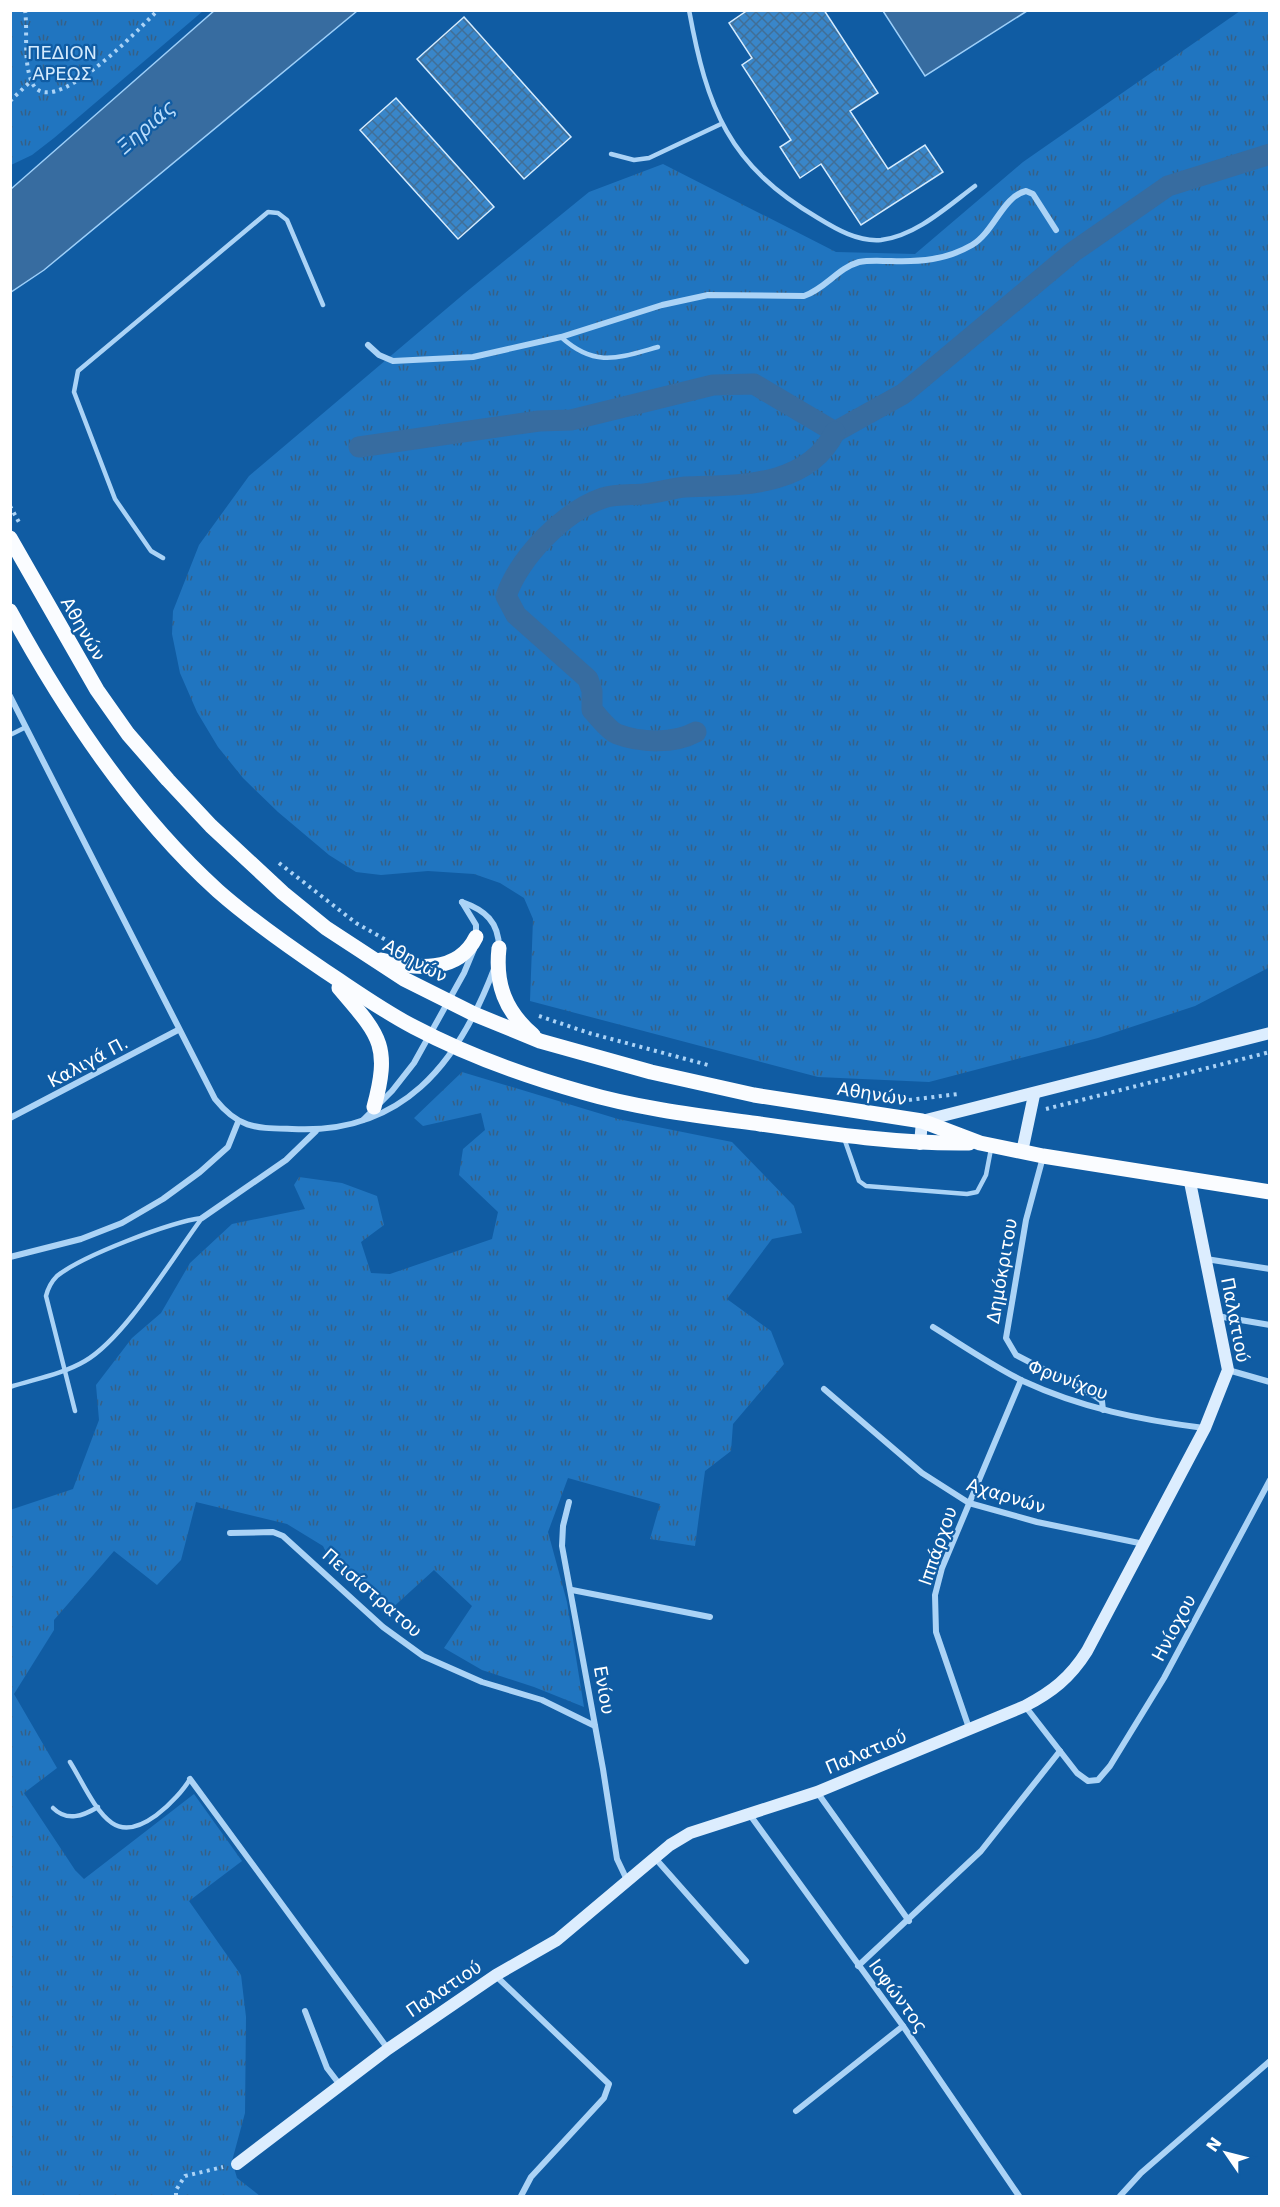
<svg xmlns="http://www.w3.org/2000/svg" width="1280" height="2207" viewBox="0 0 1280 2207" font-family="'DejaVu Sans',sans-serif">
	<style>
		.grass { fill: url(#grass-tufts) }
		.water { fill: #376ca0; stroke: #9dcff9; stroke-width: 1.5 }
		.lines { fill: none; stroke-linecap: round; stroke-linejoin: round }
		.canal { stroke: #376ca0; stroke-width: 21 }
		.building { fill: url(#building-cross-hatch); stroke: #d4ebfe; stroke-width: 1.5 }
		.path { stroke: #abd3f6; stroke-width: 4; stroke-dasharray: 3 4.5; stroke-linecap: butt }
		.lane { stroke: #abd3f6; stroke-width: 4.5 }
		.street { stroke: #abd3f6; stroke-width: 6 }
		.secondary { stroke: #dcedfe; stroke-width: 12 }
		.primary { stroke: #fafcff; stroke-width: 15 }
		.labels { text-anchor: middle; stroke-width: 4.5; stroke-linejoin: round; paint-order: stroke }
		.park-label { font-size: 18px; fill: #d4ebfe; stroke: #105ca3 }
		.street-label { font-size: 18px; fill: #fff; stroke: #105ca3 }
		.water-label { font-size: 20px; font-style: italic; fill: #b8dcfc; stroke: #105ca3 }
	</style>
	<defs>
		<pattern id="grass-tufts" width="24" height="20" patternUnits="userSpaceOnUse" patternTransform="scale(1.5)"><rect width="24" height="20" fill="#2075c0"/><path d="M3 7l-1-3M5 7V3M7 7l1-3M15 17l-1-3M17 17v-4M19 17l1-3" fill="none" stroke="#366086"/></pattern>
		<pattern id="building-cross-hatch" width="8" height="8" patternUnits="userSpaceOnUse" patternTransform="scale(1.5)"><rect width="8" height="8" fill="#3986c9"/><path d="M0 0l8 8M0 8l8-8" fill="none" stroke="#416f97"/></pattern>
	</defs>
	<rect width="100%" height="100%" fill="#105ca3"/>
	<g class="grass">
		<polygon points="11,10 203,10 203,11 54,138 32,155 11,165"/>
		<polygon points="1240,11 1269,11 1270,967 1195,1006 1098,1038 929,1082 818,1077 530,1001 533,919 524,898 500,883 474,874 428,871 381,875 356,872 329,855 278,812 243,778 218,747 197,712 180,673 172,634 173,611 199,545 249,476 465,293 589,192 663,164 836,252 915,254 1023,162"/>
		<polygon points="462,1072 618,1119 732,1142 794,1206 802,1233 772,1239 727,1299 771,1331 784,1364 733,1424 731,1451 705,1471 695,1546 650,1539 660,1504 568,1478 548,1532 567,1602 584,1707 534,1687 482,1670 444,1648 472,1606 434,1570 390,1610 330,1560 323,1546 287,1524 196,1502 181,1560 157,1585 114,1551 54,1620 54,1630 14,1694 57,1768 24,1793 75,1870 84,1879 194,1794 242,1861 189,1901 241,1975 246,2017 245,2113 232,2161 237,2178 260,2196 11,2196 10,1510 73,1489 99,1420 96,1385 132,1338 161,1313 190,1263 232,1224 305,1209 294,1185 299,1177 342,1183 377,1196 384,1225 361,1242 371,1273 390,1274 492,1239 498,1212 459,1175 463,1149 485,1130 481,1113 423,1126 414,1118"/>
	</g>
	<g class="water">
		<polygon points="215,10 357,11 44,270 11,292 11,189"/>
		<polygon points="883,11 1027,11 925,76"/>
	</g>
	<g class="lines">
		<g class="canal">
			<polyline points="359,447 539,421 571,420 713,385 754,384 835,432 903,394 1073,252 1168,186 1270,154"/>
			<path d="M696,732c-22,12 -55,11 -79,2 -9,-4 -18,-17 -25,-24v-19l-4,-12 -72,-64 -10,-19c14,-39 57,-84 97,-98 12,-4 29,-3 41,-4 14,-1 28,-6 41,-7 54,-2 122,1 150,-55"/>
		</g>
	</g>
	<g class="building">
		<polygon points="748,10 824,10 878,93 850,111 888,169 925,145 943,172 861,225 821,164 800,178 780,147 791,140 742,65 752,58 729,23"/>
		<polygon points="464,17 571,137 524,179 417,59"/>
		<polygon points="396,98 494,207 458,239 360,130"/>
	</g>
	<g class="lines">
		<g class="path">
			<path d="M25,10c3,23 -2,48 6,70 16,47 111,-54 127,-70"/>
			<polyline points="10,101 31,81"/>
			<polyline points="10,506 20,524"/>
			<polyline points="279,863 356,923 393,944"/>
			<polyline points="539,1016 589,1033 708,1065"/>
			<polyline points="909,1100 958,1094"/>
			<polyline points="1046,1109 1270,1052"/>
			<polyline points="176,2196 176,2190 185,2176 223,2167"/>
		</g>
		<g class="lane">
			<path d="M689,10c18,98 39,155 129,208 18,11 40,24 63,22 35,-4 67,-34 94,-54"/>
			<polyline points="611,154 634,160 649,158 721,124"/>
			<path d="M561,337c34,31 57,21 97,10"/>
			<polyline points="163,558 151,551 115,499 74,392 78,371 268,212 278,213 287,220 323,305"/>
			<polyline points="10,735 26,727"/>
			<polyline points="844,1138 859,1181 866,1186 967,1194 977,1192 986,1175 991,1149"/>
			<path d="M10,1387c25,-8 53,-13 75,-26 40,-23 88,-104 117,-143"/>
			<path d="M75,1411l-29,-115c2,-8 5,-14 11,-20 25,-20 113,-54 145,-58"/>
			<path d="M70,1762c12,19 24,48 42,61 26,18 66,-24 78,-44"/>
			<path d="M53,1808c14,14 30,8 45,-1"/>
		</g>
		<g class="street">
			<path d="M368,345l11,10 14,6 80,-4 88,-20 101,-32 46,-10 96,1c21,-7 34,-28 55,-34 10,-2 22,-1 32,-1 29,1 55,-1 81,-16 22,-13 31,-49 54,-54l7,3 23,36"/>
			<path d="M10,696l205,403c24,30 41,29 77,30 110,6 166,-65 202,-160"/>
			<path d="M462,902c23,8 37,20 37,46"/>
			<polyline points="462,902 476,925 476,936"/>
			<polyline points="10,1118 178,1030"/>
			<polyline points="363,1120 392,1091 414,1063 464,973 474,949"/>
			<polyline points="1043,1157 1026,1220 1006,1338 1016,1355 1095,1396 1102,1401 1103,1410"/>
			<polyline points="202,1218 286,1160 316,1131"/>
			<polyline points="10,1257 81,1239 122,1223 163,1199 200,1172 228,1147 238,1122"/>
			<polyline points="1206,1259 1270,1269"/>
			<polyline points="1217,1316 1270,1325"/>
			<path d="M933,1327c29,18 58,38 90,54 58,27 118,39 181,47"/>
			<polyline points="1228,1370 1270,1382"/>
			<polyline points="824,1389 922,1473 969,1503 1037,1522 1144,1544"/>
			<polyline points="569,1502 563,1526 562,1546 603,1769 617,1859 627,1880"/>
			<polyline points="230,1533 273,1532 283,1536 383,1627 423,1656 482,1682 542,1700 595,1726"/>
			<polyline points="572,1590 710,1617"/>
			<polyline points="1025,1706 1077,1773 1088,1781 1098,1780 1110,1766 1164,1678 1270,1480"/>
			<polyline points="969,1728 936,1632 935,1595 942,1568 1021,1380"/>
			<polyline points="190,1779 388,2049"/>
			<polyline points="817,1792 909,1921"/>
			<polyline points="750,1815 903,2026 1019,2196"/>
			<polyline points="655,1858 746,1961"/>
			<polyline points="858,1966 981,1851 1060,1751"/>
			<polyline points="496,1976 609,2084 604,2098 531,2177 521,2196"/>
			<polyline points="305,2011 327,2068 340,2085"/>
			<polyline points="796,2111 903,2026"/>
			<polyline points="1120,2196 1141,2173 1270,2061"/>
		</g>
		<g class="secondary">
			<polyline points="920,1144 922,1121 1270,1033"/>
			<polyline points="1022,1152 1034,1095"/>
			<path d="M237,2164l151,-115 108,-74 61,-35 113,-95 20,-12 127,-41 208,-86c27,-14 45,-28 62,-55l118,-223 23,-58 -38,-188"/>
		</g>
		<g class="primary">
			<polyline points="10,538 97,690 128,734 168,780 211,826 283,893 326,928 404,979 474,1014 540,1041 651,1072 754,1095 922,1121 980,1143 1043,1156 1270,1192"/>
			<path d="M10,611c54,99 124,204 208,280 33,29 70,55 107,80 29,19 58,40 89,56 53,28 111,49 168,65 58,17 119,24 178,32 70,10 139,20 209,19"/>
			<path d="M499,948c-4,36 6,63 34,87"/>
			<path d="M381,960c34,9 77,14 95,-23"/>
			<path d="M339,988c40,47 52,56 35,119"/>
		</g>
	</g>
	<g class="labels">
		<g class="park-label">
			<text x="62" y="59">ΠΕΔΙΟΝ<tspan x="62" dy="21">ΑΡΕΩΣ</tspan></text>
		</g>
		<g class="street-label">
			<text transform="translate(83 629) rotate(60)" y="6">Αθηνών</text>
			<text transform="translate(415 961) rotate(29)" y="6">Αθηνών</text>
			<text transform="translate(88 1062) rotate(-28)" y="6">Καλιγά Π.</text>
			<text transform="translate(872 1094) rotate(9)" y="6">Αθηνών</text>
			<text transform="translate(1002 1271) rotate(-80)" y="6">Δημόκριτου</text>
			<text transform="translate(1235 1320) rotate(79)" y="6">Παλατιού</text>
			<text transform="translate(1068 1380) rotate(20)" y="6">Φρυνίχου</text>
			<text transform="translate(1006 1496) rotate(17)" y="6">Αχαρνών</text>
			<text transform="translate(938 1546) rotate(-71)" y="6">Ιππάρχου</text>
			<text transform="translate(372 1593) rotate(41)" y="6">Πεισίστρατου</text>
			<text transform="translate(1174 1628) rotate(-62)" y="6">Ηνίοχου</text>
			<text transform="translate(604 1690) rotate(80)" y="6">Ενίου</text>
			<text transform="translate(866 1752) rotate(-23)" y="6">Παλατιού</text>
			<text transform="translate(444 1989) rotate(-34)" y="6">Παλατιού</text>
			<text transform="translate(898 1996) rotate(54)" y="6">Ιοφώντος</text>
		</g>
		<g class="water-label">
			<text transform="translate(146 127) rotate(-41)" y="7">Ξηριάς</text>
		</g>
	</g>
	<rect width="1280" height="2207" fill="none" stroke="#ffffff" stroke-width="24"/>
	<g transform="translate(1226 2153) rotate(305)" stroke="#105ca3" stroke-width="4.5" paint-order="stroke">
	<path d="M0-4.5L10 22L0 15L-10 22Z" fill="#ffffff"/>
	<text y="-9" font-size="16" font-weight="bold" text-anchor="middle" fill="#ffffff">N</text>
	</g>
</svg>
